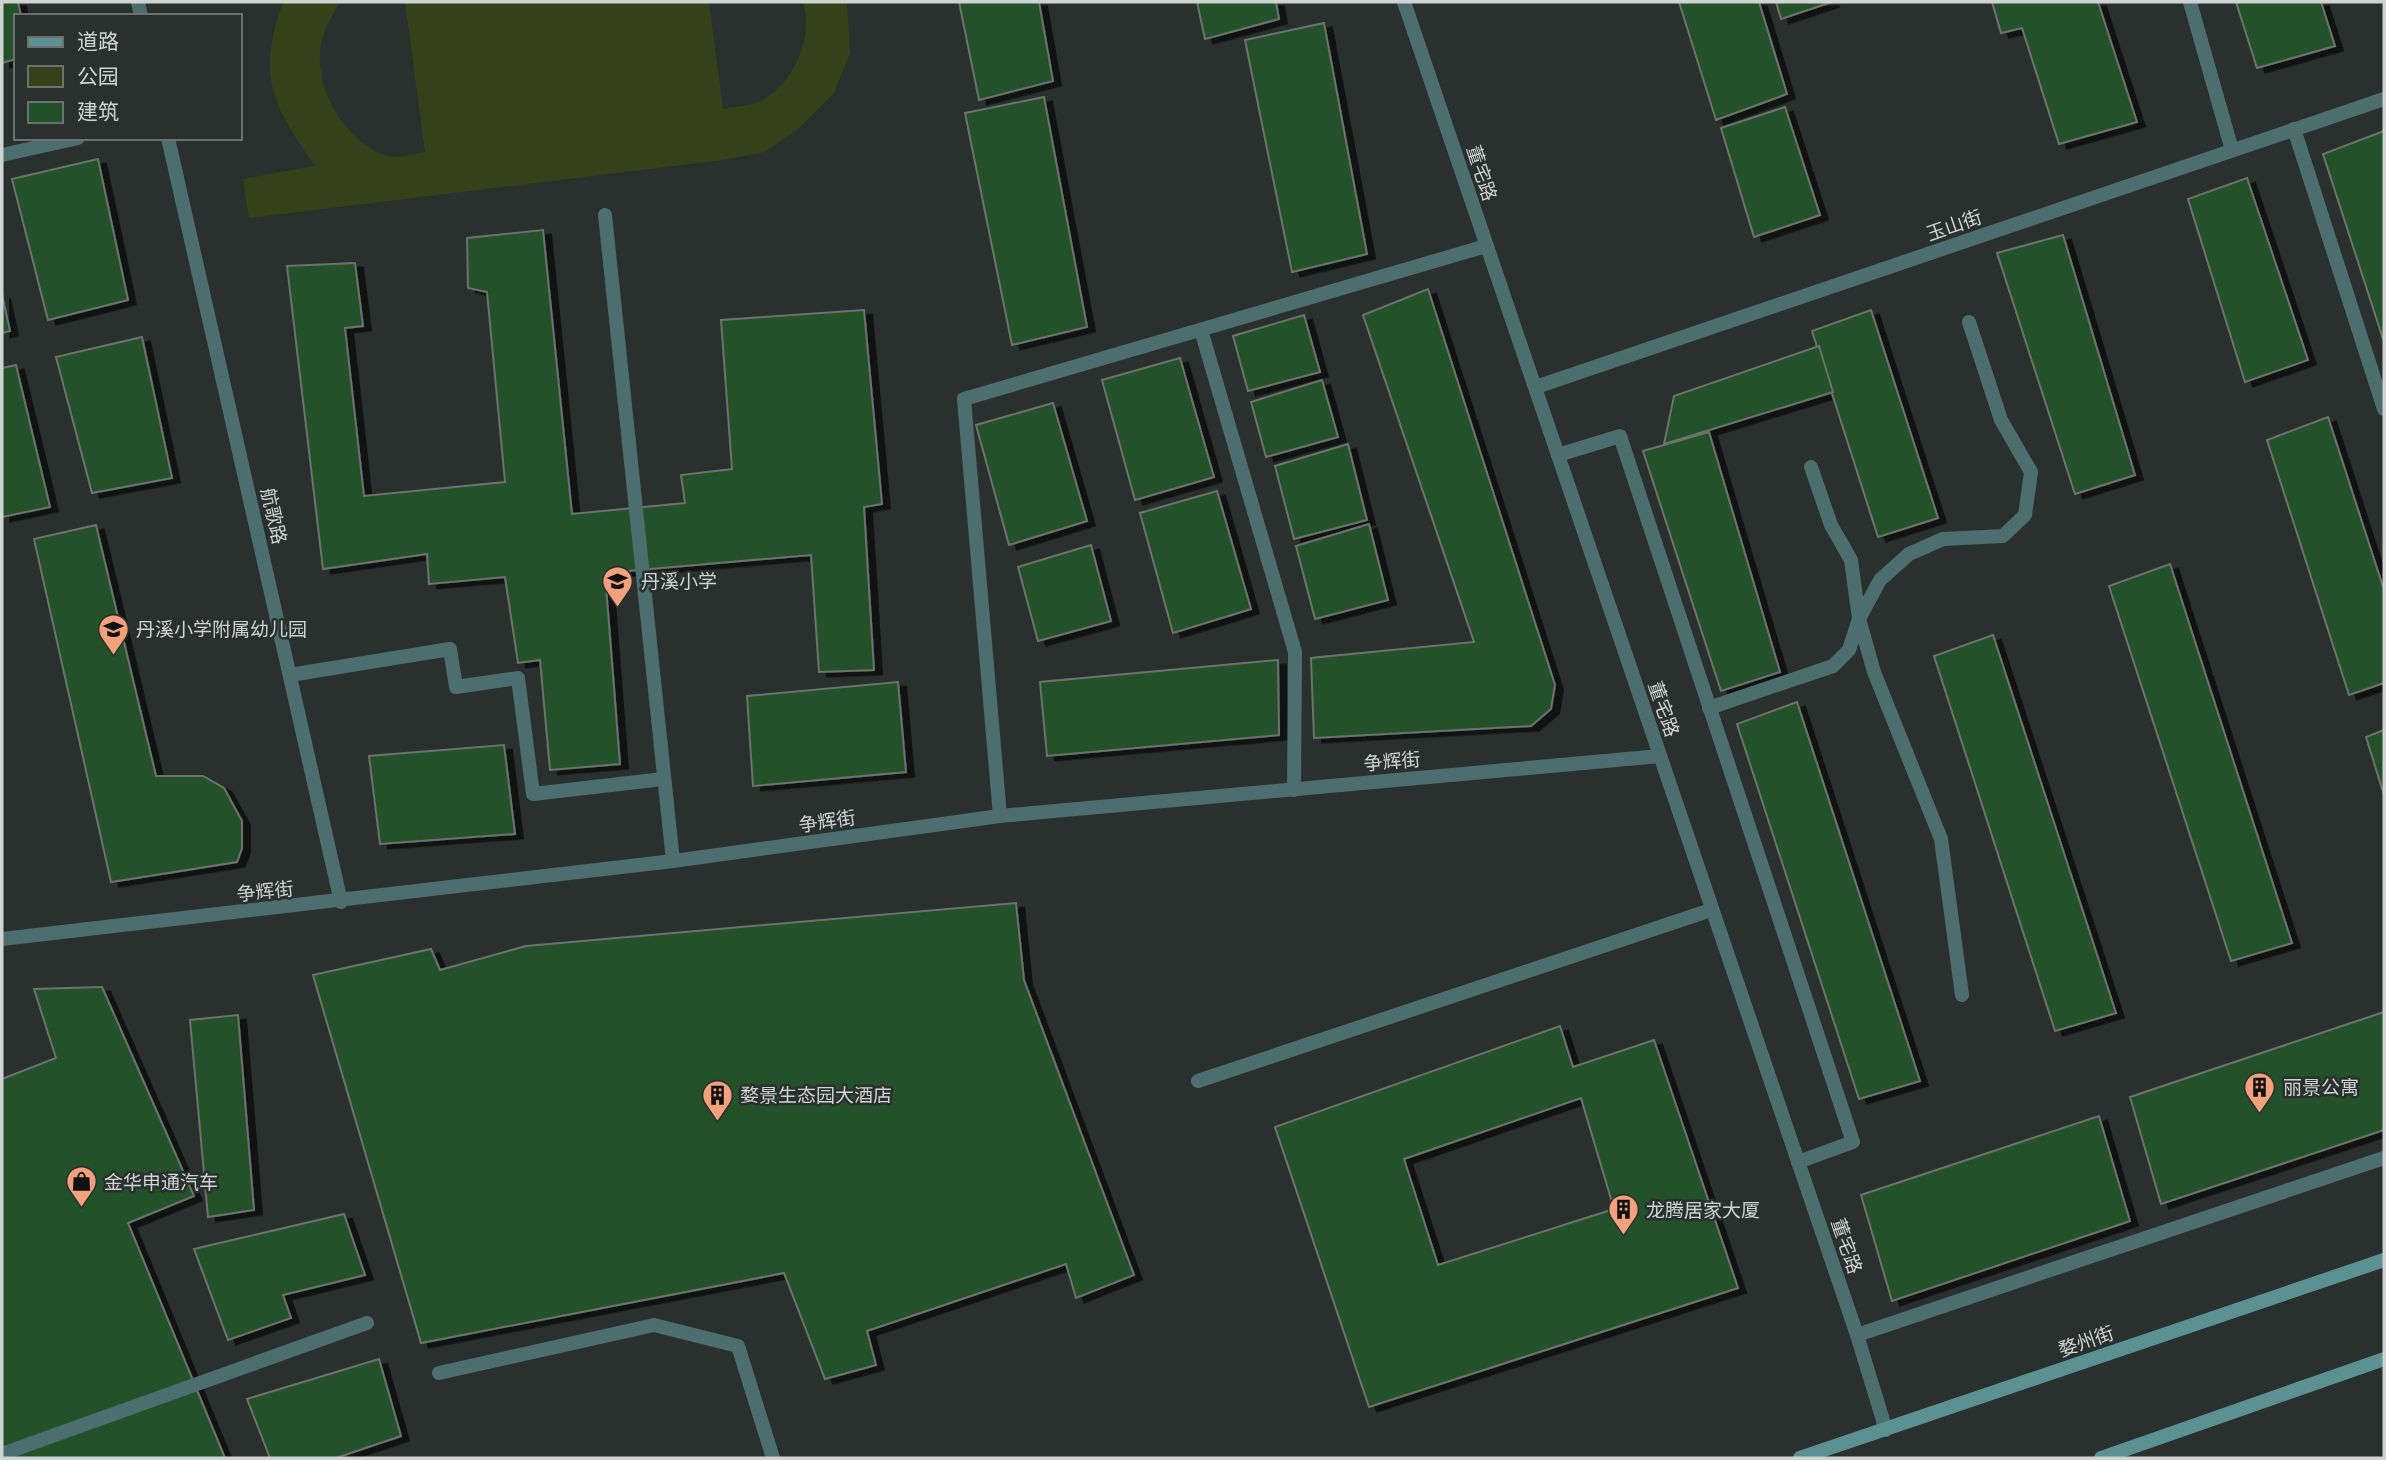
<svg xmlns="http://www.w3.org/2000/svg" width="2386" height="1460" viewBox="0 0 2386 1460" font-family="Commissioner,'Noto Sans SC',sans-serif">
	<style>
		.green { fill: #36411a }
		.building { fill: #215129; stroke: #6d726d; stroke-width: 2; fill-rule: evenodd; filter: url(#shadow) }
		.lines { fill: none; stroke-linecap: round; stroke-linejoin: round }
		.service { stroke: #4d6e6f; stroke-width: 14 }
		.minor { stroke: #4d6e6f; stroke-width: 14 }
		.secondary { stroke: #5b9193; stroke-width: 14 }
		.labels { text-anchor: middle; stroke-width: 5; stroke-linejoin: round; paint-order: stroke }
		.street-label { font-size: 19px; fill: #cfd3d2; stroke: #2a302e }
		.poi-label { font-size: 19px; fill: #cfd3d2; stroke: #2a302e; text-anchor: start }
	</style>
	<defs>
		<filter id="shadow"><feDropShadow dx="8" dy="4.5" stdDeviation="0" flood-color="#0009"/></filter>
	</defs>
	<rect width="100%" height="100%" fill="#2a302e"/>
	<path class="green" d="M283,2h57c-9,15 -19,32 -20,50 -3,42 27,91 67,104 10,3 28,-2 38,-4l-20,-150h304l14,107c10,-2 23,-3 33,-6 36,-14 59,-66 47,-101h44l3,51 -16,40 -37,37 -33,22 -41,8 -474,58 -6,-39 72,-13c-44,-63 -58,-89 -32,-164z"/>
	<g class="building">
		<polygon points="2,2 18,2 21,16 16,16 16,59 2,63"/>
		<polygon points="959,2 1039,2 1053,81 979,100"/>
		<polygon points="1197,2 1276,2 1279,19 1205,39"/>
		<polygon points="1679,2 1759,2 1787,94 1716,120"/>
		<polygon points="1776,2 1832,2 1781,19"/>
		<polygon points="1992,2 2098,2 2137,122 2059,144 2022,28 2001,33"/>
		<polygon points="2236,2 2321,2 2335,46 2257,68"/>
		<polygon points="1324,23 1367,254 1292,272 1245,40"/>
		<polygon points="1044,97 1087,327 1012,345 965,113"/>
		<polygon points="1785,107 1820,215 1754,237 1721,128"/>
		<polygon points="2384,131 2384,342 2323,154"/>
		<polygon points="98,159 128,300 48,320 12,179"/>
		<polygon points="2247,178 2308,360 2245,382 2188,199"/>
		<polygon points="543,230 572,514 685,503 681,475 732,469 721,320 864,310 882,504 864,507 874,670 819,672 811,555 605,573 620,764 550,770 540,660 518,663 505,577 429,584 427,554 323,569 287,266 355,263 363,326 345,328 364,496 505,482 487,292 468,288 467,238"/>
		<polygon points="2063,235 2135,475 2075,494 1997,253"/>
		<polygon points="1428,289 1555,685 1551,709 1531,726 1314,738 1311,658 1474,642 1363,315"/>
		<polygon points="2,294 10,331 2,333"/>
		<polygon points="1871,310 1938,518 1878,537 1812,331"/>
		<polygon points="1304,315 1320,372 1248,391 1233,336"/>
		<polygon points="142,337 172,478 92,493 56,357"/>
		<polygon points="1819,346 1833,392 1664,444 1674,396"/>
		<polygon points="1180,358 1214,477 1135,500 1102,380"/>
		<polygon points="16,365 50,507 2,517 2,368"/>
		<polygon points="1322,380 1338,437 1266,457 1251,402"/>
		<polygon points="1053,403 1087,521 1009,545 976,425"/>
		<polygon points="2328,417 2384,590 2384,683 2349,695 2267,440"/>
		<polygon points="1709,432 1780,672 1721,691 1643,451"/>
		<polygon points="1348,444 1367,520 1294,539 1275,466"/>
		<polygon points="1217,491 1251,609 1173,633 1140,513"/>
		<polygon points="1369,524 1388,600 1315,619 1296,546"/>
		<polygon points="96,525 156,776 203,776 224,788 242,821 242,848 237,862 111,882 34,539"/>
		<polygon points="1091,545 1111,621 1038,641 1018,567"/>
		<polygon points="2170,564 2292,943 2231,961 2109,586"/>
		<polygon points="1993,635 2116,1013 2055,1031 1934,656"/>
		<polygon points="1278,660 1279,735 1047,756 1040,682"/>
		<polygon points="898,682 906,772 753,786 747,696"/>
		<polygon points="1797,702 1920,1081 1859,1099 1737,724"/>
		<polygon points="2384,730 2384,795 2366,737"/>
		<polygon points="504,745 515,834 380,844 369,756"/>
		<polygon points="1016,903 1024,980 1134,1275 1076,1298 1066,1264 867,1331 876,1365 825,1379 784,1273 421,1343 313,975 431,949 440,970 526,946"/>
		<polygon points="102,987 194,1196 128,1223 225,1458 2,1458 2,1079 56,1058 34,989"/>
		<polygon points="2384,1012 2384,1130 2161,1204 2130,1097"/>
		<polygon points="238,1015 254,1210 208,1217 190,1020"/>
		<path d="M1560,1026l13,41 81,-27 84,248 -369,119 -94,-280zM1581,1098l33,111 -176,56 -34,-106z"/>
		<polygon points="2099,1116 2130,1221 1892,1301 1861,1195"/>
		<polygon points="344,1214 365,1275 283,1295 291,1318 228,1340 194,1249"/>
		<polygon points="379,1359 401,1436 336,1458 270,1458 247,1399"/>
	</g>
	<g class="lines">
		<g class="service">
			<polyline points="2190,2 2232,150"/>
			<polyline points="2294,129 2384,409"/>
			<polyline points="2,155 78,138"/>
			<polyline points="605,215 673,861"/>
			<polyline points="1201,330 1295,652 1294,790"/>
			<polyline points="1558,455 1620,436 1853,1142 1798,1162"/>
			<polyline points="1811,467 1831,525 1851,560 1859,619 1874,672 1941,839 1962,995"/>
			<polyline points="290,675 450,649 456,687 518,678 533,794 663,779"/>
			<polyline points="1709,708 1833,666 1849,650 1859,619 1880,580 1909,554 1943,539 2003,536 2025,515 2031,472 2001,420 1969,322"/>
			<polyline points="1000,816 964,399 1486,246"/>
			<polyline points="1198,1081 1711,910"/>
			<polyline points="1857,1335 2384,1158"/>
			<polyline points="439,1373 654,1325 738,1346 773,1458"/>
			<polyline points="2,1454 367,1323"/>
		</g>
		<g class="minor">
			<polyline points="138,2 141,16"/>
			<polyline points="1404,2 1857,1335 1886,1430"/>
			<polyline points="168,138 341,902"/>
			<polyline points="1536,387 2384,99"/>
			<polyline points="2,939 673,861 1000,816 1660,756"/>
		</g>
		<g class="secondary">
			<polyline points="1800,1458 2384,1260"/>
			<polyline points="2101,1458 2384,1359"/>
		</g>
	</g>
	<defs>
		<symbol id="school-pin" viewBox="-11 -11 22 30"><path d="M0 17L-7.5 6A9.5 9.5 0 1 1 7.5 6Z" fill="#f1a17c" stroke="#2a302e"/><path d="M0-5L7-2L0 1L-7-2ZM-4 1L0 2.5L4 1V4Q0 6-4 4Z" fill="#111"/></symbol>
		<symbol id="building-pin" viewBox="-11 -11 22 30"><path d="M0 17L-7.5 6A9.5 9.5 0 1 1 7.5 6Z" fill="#f1a17c" stroke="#2a302e"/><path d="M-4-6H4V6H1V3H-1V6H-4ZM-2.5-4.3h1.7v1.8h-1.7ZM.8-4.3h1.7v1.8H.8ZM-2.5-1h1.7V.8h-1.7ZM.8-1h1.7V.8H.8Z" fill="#111"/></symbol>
		<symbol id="shop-pin" viewBox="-11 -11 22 30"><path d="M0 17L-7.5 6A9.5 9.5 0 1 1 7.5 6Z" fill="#f1a17c" stroke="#2a302e"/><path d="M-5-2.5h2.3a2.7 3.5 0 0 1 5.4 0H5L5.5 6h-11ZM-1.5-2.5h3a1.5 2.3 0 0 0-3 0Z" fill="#111"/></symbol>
	</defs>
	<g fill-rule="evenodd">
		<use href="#school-pin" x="600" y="564" width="35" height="47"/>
		<use href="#school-pin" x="96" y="612" width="35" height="47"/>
		<use href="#building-pin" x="2242" y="1070" width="35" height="47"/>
		<use href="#building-pin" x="700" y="1078" width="35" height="47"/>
		<use href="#shop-pin" x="64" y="1164" width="35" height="47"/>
		<use href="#building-pin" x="1606" y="1192" width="35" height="47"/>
	</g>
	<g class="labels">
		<g class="street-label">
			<text transform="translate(1482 173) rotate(72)" y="7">董宅路</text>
			<text transform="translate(1954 225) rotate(-19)" y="7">玉山街</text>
			<text transform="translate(274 516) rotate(77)" y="7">航歌路</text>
			<text transform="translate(1664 709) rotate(71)" y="7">董宅路</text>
			<text transform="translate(1392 761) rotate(-5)" y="7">争辉街</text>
			<text transform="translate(827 821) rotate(-8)" y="7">争辉街</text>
			<text transform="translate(265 891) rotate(-6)" y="7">争辉街</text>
			<text transform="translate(1847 1246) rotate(71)" y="7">董宅路</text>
			<text transform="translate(2086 1341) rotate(-19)" y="7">婺州街</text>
		</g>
		<g class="poi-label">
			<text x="641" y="588">丹溪小学</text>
			<text x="136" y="636">丹溪小学附属幼儿园</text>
			<text x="2283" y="1094">丽景公寓</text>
			<text x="740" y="1102">婺景生态园大酒店</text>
			<text x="104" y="1189">金华申通汽车</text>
			<text x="1646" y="1217">龙腾居家大厦</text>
		</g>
	</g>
	<rect width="2386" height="1460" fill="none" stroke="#cfd3d2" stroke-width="7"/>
	<rect x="14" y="14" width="228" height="126" fill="#2a302e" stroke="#6c7170" stroke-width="2"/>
	<rect x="28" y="37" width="35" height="10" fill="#5b9193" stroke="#6c7170" stroke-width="2"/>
	<text x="77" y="49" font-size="21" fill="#cfd3d2">道路</text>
	<rect x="28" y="66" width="35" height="21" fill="#36411a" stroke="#6c7170" stroke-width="2"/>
	<text x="77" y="84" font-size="21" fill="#cfd3d2">公园</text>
	<rect x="28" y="102" width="35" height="21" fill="#215129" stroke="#6c7170" stroke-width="2"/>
	<text x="77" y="119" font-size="21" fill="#cfd3d2">建筑</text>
</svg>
